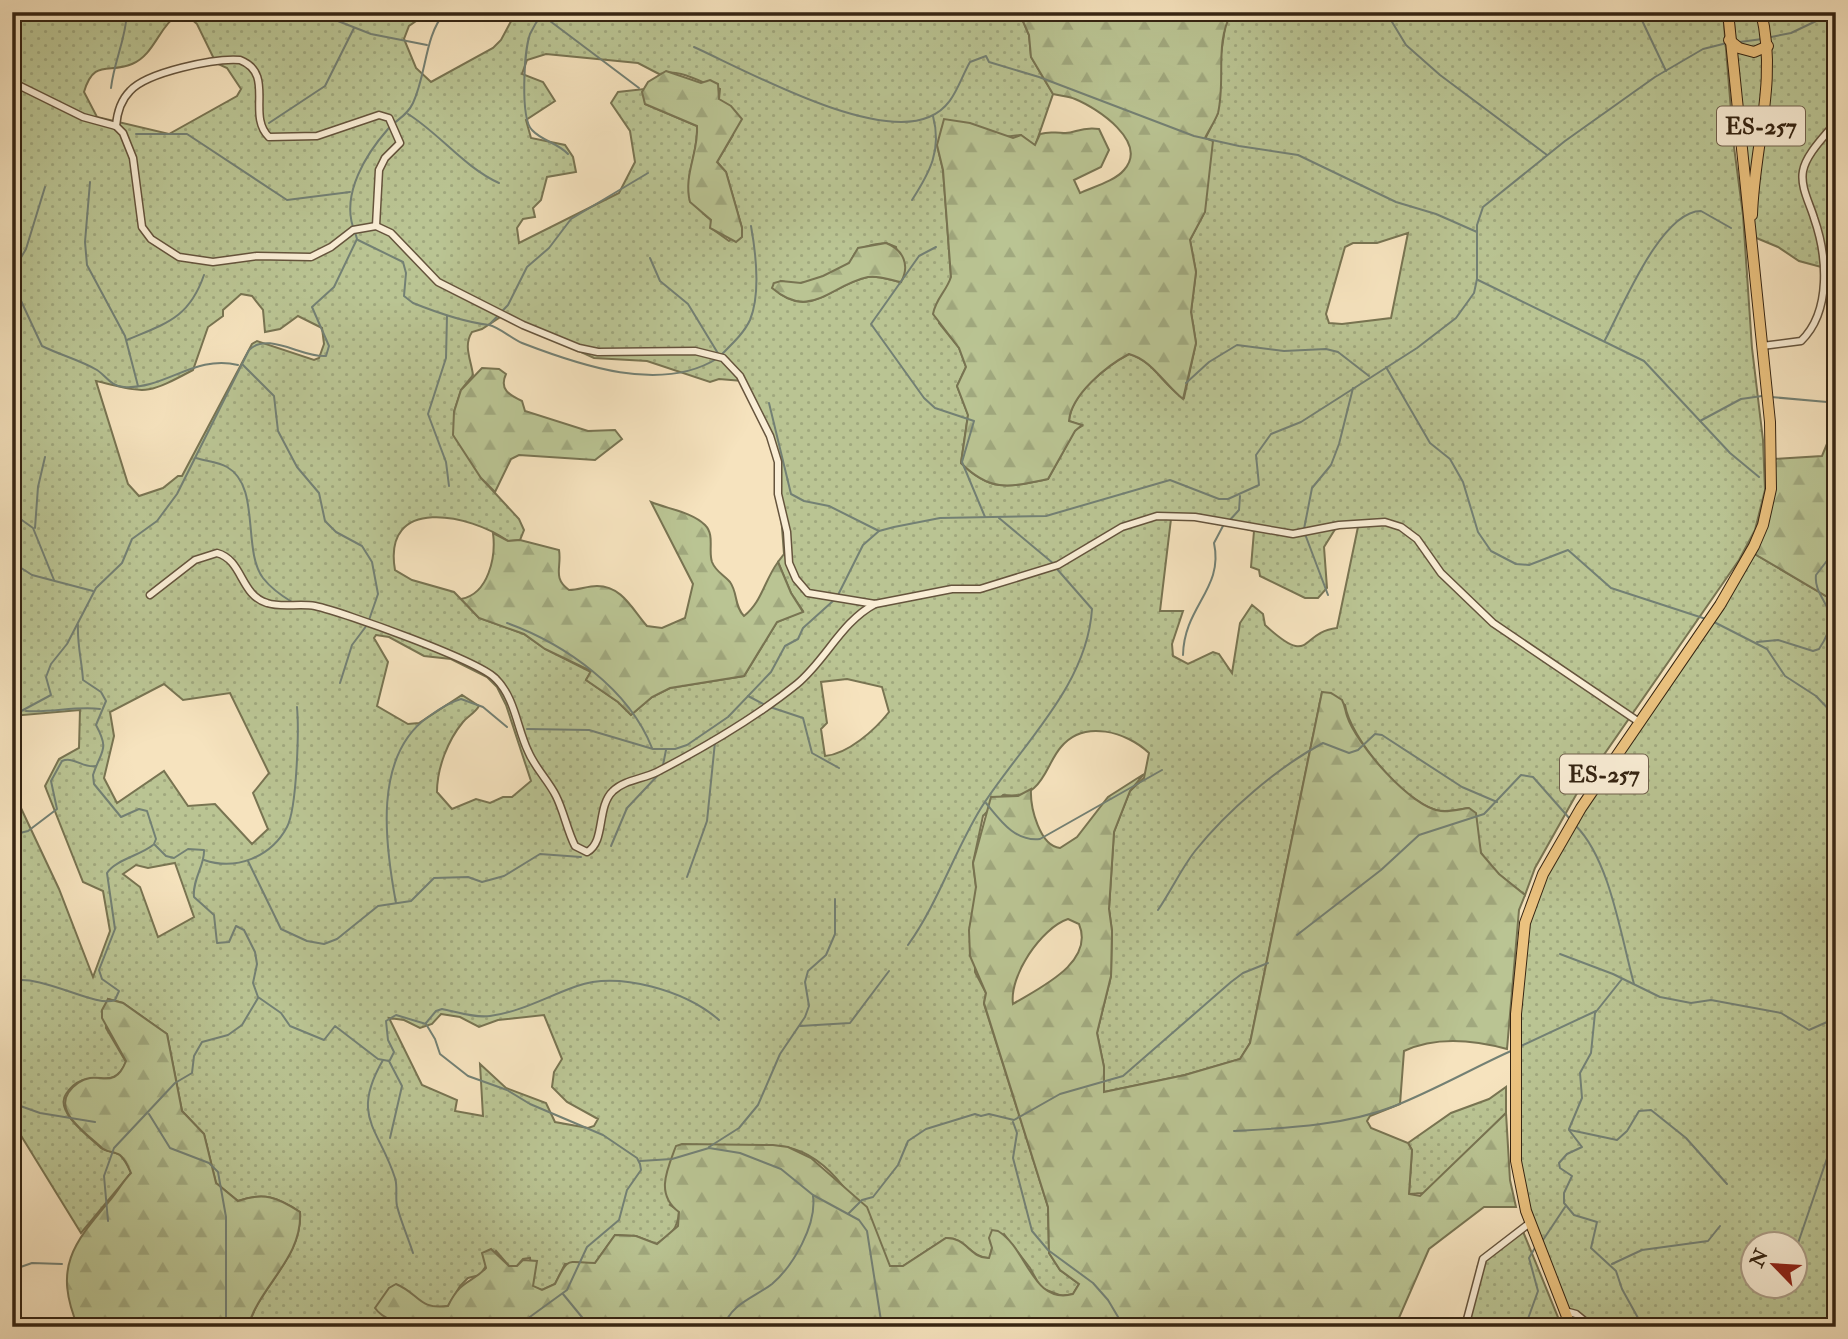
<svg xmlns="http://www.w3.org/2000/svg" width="1848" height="1339" viewBox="0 0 1848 1339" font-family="'IM FELL Double Pica',serif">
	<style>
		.grass { fill: url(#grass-dots); stroke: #787452; stroke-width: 2; fill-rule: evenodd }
		.forest { fill: url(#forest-firs); stroke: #787452; stroke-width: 2; fill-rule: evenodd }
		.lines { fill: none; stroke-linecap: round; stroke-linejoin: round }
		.stream { stroke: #738074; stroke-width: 2 }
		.street-casing { stroke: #65543d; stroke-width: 9 }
		.primary-casing { stroke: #352412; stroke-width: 12 }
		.street { stroke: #f9edd5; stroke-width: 6 }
		.primary { stroke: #ebc27f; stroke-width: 10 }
		.labels { text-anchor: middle; stroke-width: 7; stroke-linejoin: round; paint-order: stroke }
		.shield { fill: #f9edd5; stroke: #70604c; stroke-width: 2 }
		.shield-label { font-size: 23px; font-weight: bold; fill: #352412 }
	</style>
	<defs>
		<pattern id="grass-dots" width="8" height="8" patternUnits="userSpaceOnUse" patternTransform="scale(1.75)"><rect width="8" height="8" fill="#bac493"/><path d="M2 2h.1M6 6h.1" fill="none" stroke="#a0a87e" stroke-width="1.8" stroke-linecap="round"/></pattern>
		<pattern id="forest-firs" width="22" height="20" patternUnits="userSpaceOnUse" patternTransform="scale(1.75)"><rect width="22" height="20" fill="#bac493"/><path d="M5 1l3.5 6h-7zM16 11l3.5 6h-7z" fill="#a0a87e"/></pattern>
	</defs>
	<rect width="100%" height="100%" fill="#f6e3be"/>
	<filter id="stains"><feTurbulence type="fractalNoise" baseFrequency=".00286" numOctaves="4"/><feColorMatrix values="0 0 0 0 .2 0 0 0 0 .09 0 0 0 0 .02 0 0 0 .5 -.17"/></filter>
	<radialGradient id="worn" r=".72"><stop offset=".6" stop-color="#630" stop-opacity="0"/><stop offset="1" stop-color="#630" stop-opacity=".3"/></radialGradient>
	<g class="grass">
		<path d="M12,12h417l-20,14 -5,13 12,29 15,14 62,-34 8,-8 15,-28 26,3 2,-3h475l10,23 2,22 22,37 -18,52 -14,-11 -84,10 6,25 8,107 -12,46 20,25 7,19 -9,19 11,29 -7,48c30,30 49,24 87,16l27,-49 7,-4 -13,-5c2,-27 37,-55 60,-67 26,8 32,30 55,44l12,-55 -5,-31 5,-40 -6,-32 15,-29v-72l13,-26 1,-46 7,-46 6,-9h491l11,135 9,68 9,133 11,92 2,50 -10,40 -16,30 -163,235 -41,73 -10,27c-16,-13 -41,-28 -47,-50 -4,-16 1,-21 -10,-37 -10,2 -22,5 -32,2 -32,-9 -86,-72 -91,-105l-23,-13 -72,351 -10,16 -55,16 -81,17v-25l-7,-34 14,-57 1,-45 -3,-22 5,-77 16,-41 14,-13 5,-25c-22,-21 -65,-34 -88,-6 -10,11 -15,31 -27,41 -9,8 -19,8 -31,7l-20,21 -10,47 3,24 -1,85 11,21 -2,11 64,203 1,46 11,17 19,14 -6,10 -11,2 -21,-8 -11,-20 -26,-34 -12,14 -2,10c-19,1 -24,-21 -44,-20l-43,28h-14c-22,-42 -50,-109 -103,-119 -14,-3 -29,-1 -43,-1l-73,59 9,6c-1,18 -8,24 -23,33l-20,-8 -21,-1 -20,28 -30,1 -10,20 -13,6 -9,-3 -3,-29 -7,1 -6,7h-8l-13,-15 -16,24 -12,3 -8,8 -12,20 -17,2 -14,-8 -20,21 13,6h-162c11,-41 55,-69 52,-115 -22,-15 -37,-20 -62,-11l-22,-18 -12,-49 -22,-23 -15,-77 -44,-31 -15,-4 -2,29 20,34c-14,34 -39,0 -60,32 -12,17 23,43 35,54 5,4 13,3 19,7 6,6 8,11 11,18l-50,60 -69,-112v-332l47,100 34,88 17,-46 -7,-40 -20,-9 -38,-96 14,-27 20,-11 1,-38 -68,6zM177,15l12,2 8,7 19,39 11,5 14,21 -4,7 -68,38 -72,-17 -13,-25c10,-34 25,-18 48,-28 22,-9 27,-37 45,-49zM546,54l92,9 23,12c14,-9 43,9 59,14l-1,10 5,5 9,31 -16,27 9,10 16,56 -13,13 -18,-13v-8c-41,-31 -12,-54 -14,-94l-52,-22 -1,-15 -26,3 -7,11 19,28 5,31 -16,31 -100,50 -2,-15 6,-9 12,-2 -2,-9 8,-8 6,-23 29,-5 -3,-15 -8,-12 -34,-7 -5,-18 29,-19 -12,-19 -21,-8 5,-14zM1408,233l-17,85 -49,6 -13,-1 -3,-9 19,-67 8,-4h24zM886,243l10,4 5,35c-11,-2 -23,-7 -33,-5 -37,7 -59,45 -95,11l8,-7c19,7 54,-5 68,-18 5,-5 4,-10 10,-13 8,-5 17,-6 27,-7zM241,294l11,2 11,14 2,22 15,-3 18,-13 24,12 2,16 -5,14 -5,2 -57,-19 -5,3 -70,132h-4l-15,12 -24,8 -11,-12 -32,-103c52,12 48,15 97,-11l15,-43 15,-11v-6zM502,316l92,42 53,3 63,21 9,-3 24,2 25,52 9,29 7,92 -6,8 13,31 12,18 -26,11 -33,54 -74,12 -18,9 -21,18 -13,-13 -32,-22 5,-8 -46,-23 -21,-15 -45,-16 -25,-26 -42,-12 -17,-10c-13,-75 75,-56 113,-29l12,-1 4,-10 -5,-11 -38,-41 -27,-66 7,-22 12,-15c-2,-16 -10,-29 -1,-43l10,-3zM1207,518l47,13 -3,36 8,3 1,6 45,22h13l9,-10 -3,-41 15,-24 20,-1 -22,106c-38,4 -24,41 -72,-3l-2,-11 -11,-9 -12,18 -8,50 -13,-19 -6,-2 -25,12 -15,-8 -1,-12 11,-33h-23l11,-92zM376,635l13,2 35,19 27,3 36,18 10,10 9,18 25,76 -19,16h-9l-13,6 -14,-4 -24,10 -15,-17c0,-24 11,-52 26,-70 5,-6 12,-9 16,-16l-17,-11 -43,28 -11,1 -31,-18 11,-44 -14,-24zM847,679l35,8 7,25c-14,18 -41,42 -64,44l-4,-27 6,-6 -6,-41zM164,684l19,16 47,-7 39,80 -16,20 15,36 -16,15 -37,-40 -27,2 -24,-35 -47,32 -13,-25 10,-42 -4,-24zM175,863l19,54 -36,20 -18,-50 -17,-13 13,-9 12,3zM441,1014l19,3 19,10 19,-7 46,-5 18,44 -8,13 -2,15 15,15 31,17 -4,7 -6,2 -33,-6 -9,-19 -40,-15 -26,-24 3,52 -28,-5 2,-11 -35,-15 -33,-67 15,2 16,8 12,-4z"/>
		<polygon points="1733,12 1836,12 1836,271 1799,261 1778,247 1754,237"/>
		<path d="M1753,553l83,49v719h-29l-5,6h-230l-53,-149 -4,-96 14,-170 15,-40zM1754,1244h42v42h-42z"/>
		<polygon points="1506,1087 1506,1113 1426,1193 1409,1194 1412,1150 1408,1143 1451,1113 1489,1099"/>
		<polygon points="1522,1229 1562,1327 1465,1327 1478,1265"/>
	</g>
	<g class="forest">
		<path d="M1019,12h213c-18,31 -6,68 -14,101 -3,8 -9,17 -13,25l8,3 -8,71 -15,28 6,32 -5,40 5,31 -13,56c-19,-15 -31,-39 -54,-45 -23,12 -58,41 -60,67l13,4 -7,6 -27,48c-38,8 -57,14 -87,-16l7,-48 -11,-29 9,-19 -7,-19 -26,-34c3,-16 13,-22 18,-37l-8,-107 -6,-25 7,-26 26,4 43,15 8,-3 14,10 5,-11c10,-3 13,-1 24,-1 11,1 16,-7 35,-4l10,21 -8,17 -27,13 6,13c13,-6 35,-12 44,-23 25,-28 -27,-62 -49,-71 -7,-3 -15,-3 -22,-5l-22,-37 -2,-22z"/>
		<path d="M666,71l35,12 9,-3 8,4 1,15 12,7 11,13 -25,43 9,10 16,56v9l-6,5 -26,-14 1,-8 -21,-18c-7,-27 9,-50 7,-76l-52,-22 -3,-12 6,-10z"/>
		<path d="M886,243c18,7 24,23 15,39 -11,-2 -22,-7 -33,-5 -38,8 -57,44 -96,11l2,-5 7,-2 20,2 22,-7 26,-13 9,-15z"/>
		<path d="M482,368l17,1 7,5c-7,15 3,21 16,27l3,10 63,20 27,-1 7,9 -27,21 -76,-5 -8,4 -16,33 -14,-14 -28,-43 1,-23 7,-22z"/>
		<polygon points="1836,422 1836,602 1753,553 1773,459 1822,456"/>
		<path d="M651,502c17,7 41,10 54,23 10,10 3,25 7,37 4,10 11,12 18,20 8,11 4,24 14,34 18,-14 20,-35 34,-54l13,31 12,19 -26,10 -33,54 -74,12 -18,9 -21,18 -13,-13 -32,-22 5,-9 -46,-22 -21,-15 -45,-16 -18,-19c28,-5 35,-43 32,-66l15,8 12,-1 39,10c3,17 -7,28 10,40 10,0 18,-4 28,-4 25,0 35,23 50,40l15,2 23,-10 8,-34z"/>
		<path d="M1322,692l9,1 11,7c3,6 3,10 5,16 9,28 64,92 94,95 9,1 19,-2 28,-3l7,5 5,40 18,21 26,21 -6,15 -12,139c-33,-9 -71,-13 -103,2l-4,53 -30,12 -3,5 4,7 37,15 4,7 -3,44 11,2 86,-83 4,67 6,27h-32l-55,42 -34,78h-835c-15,-11 -25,-12 -40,0 -33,0 -126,10 -145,-19l14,-20 7,-4c24,10 22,26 52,22 13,-27 23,-22 38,-38l-4,-15 9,-4 18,17h8l6,-6 14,1 -4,25 9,4 13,-6c14,-29 12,-21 40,-21l20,-28 21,1 21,8 21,-18 1,-14c-24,-18 -12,-42 -3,-66l6,-2 91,1 15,2 23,11 56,49 23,59h13l43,-28c20,-1 25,21 43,20l3,-10 -3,-10 3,-8 6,1c30,18 34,74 75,63l6,-10 -19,-14 -11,-17 -1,-46 -64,-204 2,-10 -16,-37 -1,-26 7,-43 -3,-24 18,-66 27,-1 13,-7c-1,19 9,57 29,59l17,-11 31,-40 36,-23 -14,17 -16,41 -5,77 3,22 -1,45 -14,57 7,34v25l81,-17 55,-16 10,-16zM1068,919l11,5c16,39 -40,64 -66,80 -4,-28 28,-76 55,-85z"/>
		<path d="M108,999l15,4 44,31 15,77 22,23 12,49 22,18c26,-9 39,-4 62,11 3,46 -41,74 -52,115h-170c-25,-60 -5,-83 33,-128 7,-8 12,-18 20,-26 -3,-7 -5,-13 -11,-18 -6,-4 -15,-3 -19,-8 -20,-18 -55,-41 -23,-64 20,-15 36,10 48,-22l-24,-43v-8z"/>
	</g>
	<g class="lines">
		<g class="stream">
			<polyline points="315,12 371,34 427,45"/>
			<polyline points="538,12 639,88"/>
			<polyline points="1386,12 1406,45 1440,75 1547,155"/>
			<polyline points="1638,12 1666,71"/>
			<path d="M541,15c-4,6 -8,13 -11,19 -6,17 -10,84 2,96 10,11 26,13 36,24"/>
			<polyline points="1771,37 1791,33 1835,12"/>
			<polyline points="1740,42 1762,39"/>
			<path d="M694,47c53,24 179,94 235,70 25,-10 29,-34 41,-55l16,-6 3,6 50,15 155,59 45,10 59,9 98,47 40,12 41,18"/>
			<path d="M111,88c3,-27 15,-49 16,-76"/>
			<path d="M408,114c32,20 56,53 91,69"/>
			<polyline points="269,123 325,86 354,28"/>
			<polyline points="136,134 187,134 287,200 350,192"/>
			<polyline points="90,182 85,242 87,265 125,336 138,386"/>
			<path d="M45,187l-19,62 -10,17v24l26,56c18,9 38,14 55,24 9,6 15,17 27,17 40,3 71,-33 114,-22"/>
			<path d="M912,200c18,-28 30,-50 21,-84"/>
			<path d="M353,227c-11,-34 13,-73 35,-98 9,-10 19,-13 25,-26 14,-30 11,-66 32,-91"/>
			<path d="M358,240l45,22 3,11 -2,23 9,7c25,10 51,19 76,22 10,2 23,14 33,18 57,22 139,51 196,15"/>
			<polyline points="936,247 919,256 871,324 924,398 935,408 974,421 962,462 985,517"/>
			<polyline points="650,258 660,281 688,304 719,355"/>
			<polyline points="1478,280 1644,361 1730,453 1759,477"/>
			<polyline points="447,316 446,358 428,414 446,462 449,486"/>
			<polyline points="489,325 508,305 527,267 549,248 571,219 648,173"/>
			<path d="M127,340c40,-17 62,-22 77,-65"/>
			<path d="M1605,340c17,-32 56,-129 96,-129l30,17"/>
			<path d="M722,354c10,-10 22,-21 28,-34 11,-27 6,-66 1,-94"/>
			<polyline points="242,364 274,396 278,431 297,467 319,493 325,521 336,532 362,546 372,562 378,594 369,620"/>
			<polyline points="1386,367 1430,443 1450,459 1463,482 1478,532 1491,551 1516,564 1529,565 1568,550 1611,588 1706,619"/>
			<polyline points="1186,383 1209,362 1237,345 1284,351 1326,349 1338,352 1369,376"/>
			<polyline points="1771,397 1827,402 1836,397"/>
			<polyline points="769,403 791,494 804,501 829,506 879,531"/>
			<polyline points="1700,421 1741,399 1762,396"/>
			<path d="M196,458c9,3 22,4 31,9 34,19 15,83 36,111 7,9 19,18 29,24"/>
			<polyline points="12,513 33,528 54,580"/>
			<polyline points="999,518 1054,564"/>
			<polyline points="1229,521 1239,510 1240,496"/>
			<polyline points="35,528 38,487 45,457"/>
			<polyline points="1304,529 1312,488 1331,465 1339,444 1353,388"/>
			<polyline points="1305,534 1328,595"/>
			<polyline points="12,562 32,575 93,591"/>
			<polyline points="837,597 863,545 879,531 894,527 940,518 1046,516 1170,480 1219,499 1228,499 1259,485 1256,455 1271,434 1301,422 1417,348 1456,318 1474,293 1477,279 1477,225 1483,207 1565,141 1655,77 1703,49 1727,43"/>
			<polyline points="1714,622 1767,649 1785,676 1816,696 1836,717"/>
			<path d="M507,623c58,21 122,66 145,125"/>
			<path d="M78,625c-1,19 4,37 5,55l18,12 5,9 -10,24c14,26 5,25 -3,50l1,9 27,33 18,-8 8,2 9,28 -2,5 12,12 8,2 14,-9 16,1c1,15 -12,30 -10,47l20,18 3,28 12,-1 7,-16 8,4 11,22 2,12 -4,19 5,14 23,16 9,13 34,14 11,-14 43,33 11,2"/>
			<path d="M1757,642l21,-2 35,11 6,-2c28,-41 -6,-47 -3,-74l20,-26"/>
			<path d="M1183,655c1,-49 41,-66 31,-112l10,-19"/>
			<polyline points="340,683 352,645 367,625"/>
			<polyline points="748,696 765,705"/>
			<polyline points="770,707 803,718 812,753 839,768"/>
			<path d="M26,711c25,2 49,-5 74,-2"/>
			<path d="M12,716l39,-21 -5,-18 5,-13 16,-20 29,-56 26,-25 10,-24 25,-18 20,-27 72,-144c19,-19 53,8 77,6l3,-10 -17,-39 22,-20 23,-48 -2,-7"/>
			<polyline points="527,729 589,730 653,749 675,749 687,745 728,717 771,672 785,646 798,639 803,628 833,601"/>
			<polyline points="663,765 666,750"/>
			<path d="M986,803c14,17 29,39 54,36l122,-69"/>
			<path d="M1576,826c34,34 45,111 58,158"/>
			<path d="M12,835l16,-4 29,-22 -6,-28 11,-20c12,-5 22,8 34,5"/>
			<polyline points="611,846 627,808 660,773"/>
			<path d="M204,860c32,11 67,-3 83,-33 10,-19 12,-97 10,-120"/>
			<polyline points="248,861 281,929 307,941 324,944 337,939 378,906 411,901 434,878 468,877 482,882 504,876 540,854 581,857"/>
			<polyline points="687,877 707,821 715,742"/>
			<path d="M396,903c-11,-59 -23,-147 32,-186 10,-7 21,-15 33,-18l22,8 24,20"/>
			<path d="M1158,910c13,-19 23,-41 37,-59 32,-40 83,-84 128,-108l26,10 9,-3 17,-16 7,1 80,52 35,15"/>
			<polyline points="1297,935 1381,870 1419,835 1484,814 1521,775 1533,777 1570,819"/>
			<path d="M908,945c30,-42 46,-93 73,-137 39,-62 106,-121 111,-199l-35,-40"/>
			<polyline points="1560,954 1613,974 1660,997 1691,1003 1711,1000 1781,1013 1809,1030 1836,1018"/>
			<path d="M12,981c31,-7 83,27 103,19l4,-9 -17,-12 -3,-9 16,-41 -8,-56c8,-13 34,-18 46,-28"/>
			<path d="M426,1023l10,-12 6,-2c15,3 32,9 48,7 31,-4 58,-20 87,-30 42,-15 109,5 142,34"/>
			<polyline points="800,1026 850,1023 889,971"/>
			<polyline points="1521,1046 1596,1011"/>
			<path d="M383,1060c-33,57 -4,68 12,118 3,9 0,19 2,28 4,16 11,31 16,47"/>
			<polyline points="390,1060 394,1052 388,1040 386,1021 396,1015 426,1024 435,1039 440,1054 468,1076 507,1090 530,1104 603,1135 637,1158 640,1164 641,1170 627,1190 619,1220 587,1247 567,1290 516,1327"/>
			<polyline points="389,1061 402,1086 390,1138"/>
			<polyline points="12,1103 40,1113 95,1122"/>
			<polyline points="149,1114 170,1148 209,1163 218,1172 226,1217 226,1327"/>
			<polyline points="1013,1122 1017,1133 1013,1158 1032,1231 1048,1250 1093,1283 1108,1300 1124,1327"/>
			<polyline points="1569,1129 1582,1098 1580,1073 1591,1053 1595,1013 1622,979"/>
			<polyline points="1569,1130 1582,1147 1567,1154 1559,1163 1560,1168 1572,1176 1564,1193 1564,1203 1574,1215 1597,1222 1591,1248 1616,1271 1622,1289 1643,1327"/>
			<polyline points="1570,1130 1617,1140 1627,1131 1639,1111 1651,1110 1686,1138 1727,1184"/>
			<path d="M1234,1131c52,-3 108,-5 158,-24 41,-16 81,-39 121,-57"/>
			<polyline points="709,1147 739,1128 758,1105 780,1054 805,1017 809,1006 805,982 808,971 826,955 835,934 835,899"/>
			<polyline points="640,1161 672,1159 709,1148 740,1153 781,1169 813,1195 859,1220 867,1231 882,1327"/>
			<polyline points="848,1214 862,1200 873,1197 898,1165 908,1141 926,1129 975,1114 981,1116 989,1114 1014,1120 1060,1094 1123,1076 1231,982 1243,973 1268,963"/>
			<polyline points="108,1221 104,1176 114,1148 175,1083 192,1073 194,1056 202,1042 228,1035 242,1025 258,998"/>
			<polyline points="1543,1240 1565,1207"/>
			<polyline points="1796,1249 1836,1132"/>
			<polyline points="1612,1264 1642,1250 1708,1241 1720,1226"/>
			<polyline points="12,1270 32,1263 62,1264"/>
			<polyline points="1779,1288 1780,1286"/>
			<polyline points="563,1294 590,1327"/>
			<polyline points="12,1326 13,1327"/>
			<polyline points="422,1327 441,1321 505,1327"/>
			<path d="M724,1327c6,-23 31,-30 48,-43 21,-18 45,-59 41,-88"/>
			<polyline points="1525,1327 1538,1291 1529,1258 1536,1246"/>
			<polyline points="1634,1327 1639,1322"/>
		</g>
		<defs>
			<g id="street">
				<polyline points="12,82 83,117 116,126 123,133 133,158 142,227 151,239 179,257 213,262 257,256 311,257 331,247 353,230 376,226 391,233 438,282 523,325 579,348 598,352 695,351 723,358 740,376 770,436 778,462 778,494 787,532 789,563 796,579 808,593 875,604 952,589 980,589 1058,565 1122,527 1157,516 1195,517 1293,534 1339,525 1385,522 1401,527 1417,539 1441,573 1493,623 1639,722"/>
				<path d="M116,126c1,-12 5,-26 14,-35 17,-19 85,-33 110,-31 36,14 6,55 29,77l48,-1 62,-21 10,3 11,25 -15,15 -6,12 -3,56"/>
				<path d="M1762,346l39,-5c31,-30 26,-86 13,-123 -4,-14 -14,-31 -11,-47 3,-17 22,-35 33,-49"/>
				<path d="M150,595l45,-35 22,-7c26,7 23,42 50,50 15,5 32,0 48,3 28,6 165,55 181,73 19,19 21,49 32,72 7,17 20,29 28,45 8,16 11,34 19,50l12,6c19,-10 9,-45 26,-61 11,-11 30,-12 44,-19 48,-25 98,-54 140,-88 29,-24 44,-62 78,-80"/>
				<polyline points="1565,1311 1576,1314 1592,1327"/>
				<polyline points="1465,1327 1483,1259 1531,1222"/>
			</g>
			<g id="primary">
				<polyline points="1729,40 1739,48 1754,52 1768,46"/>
				<path d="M1752,215c2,-68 26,-135 9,-203"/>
				<polyline points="1571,1327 1526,1211 1516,1161 1516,1014 1525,923 1543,874 1581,808 1720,605 1754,546 1763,525 1771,489 1770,422 1728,12"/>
			</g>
		</defs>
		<use href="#street" class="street-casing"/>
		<use href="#primary" class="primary-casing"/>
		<use href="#street" class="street"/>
		<use href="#primary" class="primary"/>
	</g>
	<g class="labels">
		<g class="shield">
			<rect x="1717" y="106.5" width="88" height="39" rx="5"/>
			<rect x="1560" y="754.5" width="88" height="39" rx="5"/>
		</g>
		<g class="shield-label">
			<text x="1761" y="134">ES-257</text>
			<text x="1604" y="782">ES-257</text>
		</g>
	</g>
	<rect width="1848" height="1339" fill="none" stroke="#f6e3be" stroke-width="42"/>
	<rect x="14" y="14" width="1820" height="1311" fill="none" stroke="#352412" stroke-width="3.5"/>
	<rect x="21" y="21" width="1806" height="1297" fill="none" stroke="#352412" stroke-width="2"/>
	<g transform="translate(1774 1265) rotate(295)"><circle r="33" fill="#f9edd5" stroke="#ab9d87" stroke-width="2"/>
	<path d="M0-5L12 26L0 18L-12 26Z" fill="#8f2418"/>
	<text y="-10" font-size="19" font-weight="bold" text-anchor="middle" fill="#352412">N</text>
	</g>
	<rect width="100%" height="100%" filter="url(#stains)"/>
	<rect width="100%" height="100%" fill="url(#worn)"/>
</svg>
